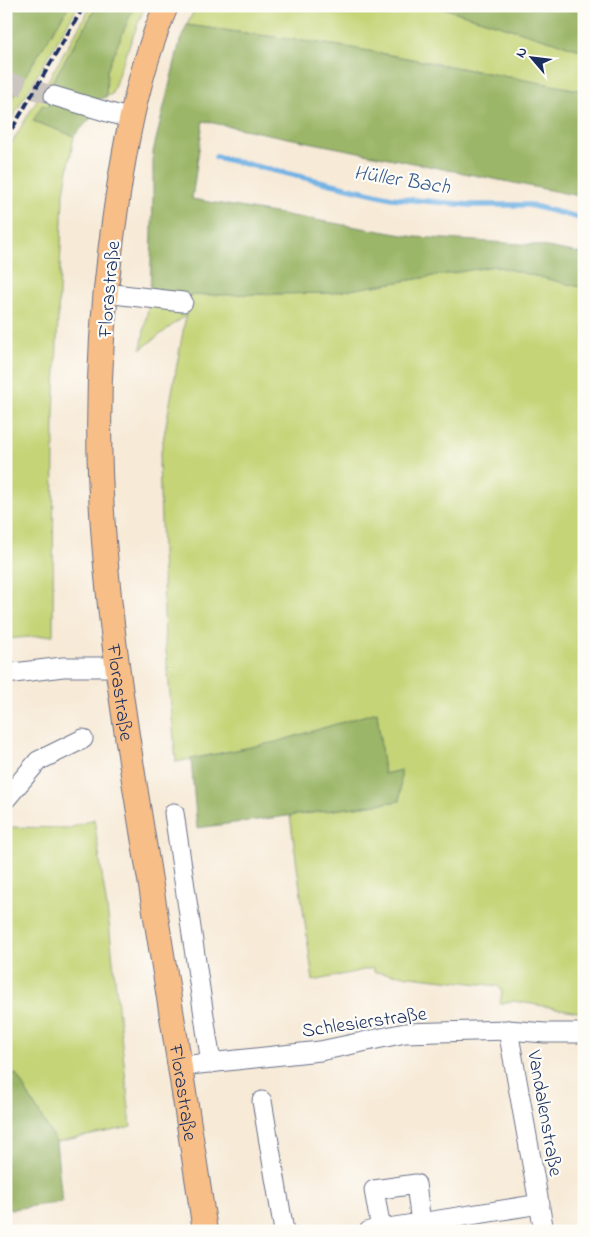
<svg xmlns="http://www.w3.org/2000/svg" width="590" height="1237" viewBox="0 0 590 1237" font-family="'Indie Flower',sans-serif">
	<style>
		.green { fill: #c4d476; stroke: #70826a }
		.forest { fill: #9bb667; stroke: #5b7262 }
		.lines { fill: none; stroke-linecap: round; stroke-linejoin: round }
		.stream { stroke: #70b1e4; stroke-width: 5.5 }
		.minor-tunnel { stroke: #cbc5bf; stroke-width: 19; stroke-dasharray: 19 9; stroke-linecap: butt }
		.minor-casing { stroke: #687088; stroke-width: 21 }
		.major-casing { stroke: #687088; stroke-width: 26 }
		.minor { stroke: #fff; stroke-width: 19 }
		.major { stroke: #f7be87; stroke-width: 24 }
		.rail { stroke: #1b2f5e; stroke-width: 4; stroke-dasharray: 8 4; stroke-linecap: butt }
		.labels { text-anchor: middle; stroke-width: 4.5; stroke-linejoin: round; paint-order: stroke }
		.street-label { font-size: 20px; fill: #1b2f5e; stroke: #fdfcf7 }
		.water-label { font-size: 21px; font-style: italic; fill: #395c8d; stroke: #fdfcf7 }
	</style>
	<rect width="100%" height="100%" fill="#fdfcf7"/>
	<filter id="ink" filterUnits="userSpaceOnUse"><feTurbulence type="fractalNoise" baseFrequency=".02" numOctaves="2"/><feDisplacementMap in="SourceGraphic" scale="10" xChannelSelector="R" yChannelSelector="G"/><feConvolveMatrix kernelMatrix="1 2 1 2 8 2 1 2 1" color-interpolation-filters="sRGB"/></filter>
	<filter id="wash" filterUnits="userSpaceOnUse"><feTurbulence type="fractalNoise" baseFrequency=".0096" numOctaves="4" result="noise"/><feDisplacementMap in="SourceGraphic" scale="20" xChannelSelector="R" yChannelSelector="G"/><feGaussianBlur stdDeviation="1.12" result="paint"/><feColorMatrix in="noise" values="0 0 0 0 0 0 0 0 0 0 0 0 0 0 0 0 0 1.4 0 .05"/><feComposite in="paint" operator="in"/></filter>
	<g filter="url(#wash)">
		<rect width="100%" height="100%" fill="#f7ead7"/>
		<g class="green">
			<polygon points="69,6 78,6 6,129 6,110 26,74"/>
			<polygon points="91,6 97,6 52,82 60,86 48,106 33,121 74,136 63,198 54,415 53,635 6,639 6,153"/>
			<polygon points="134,6 145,6 120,69 112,94 106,97 107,70"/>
			<polygon points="196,6 436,6 584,51 584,91 347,47 187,25"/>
			<polygon points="495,266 584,288 584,1013 514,1001 500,1004 502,991 498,986 374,972 373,968 313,981 290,816 400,801 401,770 384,774 377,712 276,742 176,762 165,640 159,463 186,315 141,349 150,296 331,293"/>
			<polygon points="94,819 109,923 131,1127 56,1142 16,1074 6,1076 6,827 70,828"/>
		</g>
		<g class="forest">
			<polygon points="6,6 69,6 26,74 6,110"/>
			<polygon points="97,6 134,6 107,70 106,97 91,102 56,91 59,86 52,83"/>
			<polygon points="436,6 584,6 584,51"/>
			<polygon points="187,25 347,47 584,91 584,197 203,121 192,199 415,237 536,245 584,254 584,288 495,266 331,293 150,296 153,197 153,152 180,41"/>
			<polygon points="51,100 87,113 91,118 74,136 33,121 42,105 48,106"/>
			<polygon points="377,712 384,774 401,770 400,801 197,828 191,759 276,742"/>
			<polygon points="16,1074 56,1142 62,1202 6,1210 6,1076"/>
		</g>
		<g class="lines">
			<polyline class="stream" points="216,157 392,198 470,205 529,205 584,219"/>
		</g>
	</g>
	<g filter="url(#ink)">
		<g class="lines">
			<polyline class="minor-tunnel" points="6,81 54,96"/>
			<defs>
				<g id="minor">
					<polyline points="54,96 131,119"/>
					<polyline points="105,293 183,302"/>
					<polyline points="6,674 63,667 118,667"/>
					<polyline points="6,799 38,761 83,739"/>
					<polyline points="174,813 211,1063"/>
					<polyline points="508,1030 544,1231"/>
					<polyline points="181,1066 320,1051 405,1033 508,1030 545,1033 584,1033"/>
					<polyline points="262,1101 284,1231"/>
					<polyline points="381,1229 374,1190 416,1184 421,1223"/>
					<polyline points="369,1231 540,1204"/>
				</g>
				<g id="major">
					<path id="s1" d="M166,6c-30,71 -43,148 -53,224 -11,80 -16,161 -13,242 5,137 28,273 50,408 19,117 38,234 55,351"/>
				</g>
			</defs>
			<use href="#minor" class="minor-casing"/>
			<use href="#major" class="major-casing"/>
			<use href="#minor" class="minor"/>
			<use href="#major" class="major"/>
			<polyline class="rail" points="6,139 84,6"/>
		</g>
	</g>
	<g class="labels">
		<g class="street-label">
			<text transform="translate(108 289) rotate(-85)" y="7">Florastraße</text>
			<text dy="7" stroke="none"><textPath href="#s1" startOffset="695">Florastraße</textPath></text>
			<text transform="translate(364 1021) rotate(-8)" y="7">Schlesierstraße</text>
			<text dy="7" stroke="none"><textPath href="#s1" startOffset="1100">Florastraße</textPath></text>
			<text transform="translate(546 1113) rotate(80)" y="7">Vandalenstraße</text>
		</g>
		<g class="water-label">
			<text transform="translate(402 179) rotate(9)" y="7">Hüller Bach</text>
		</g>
	</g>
	<rect width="590" height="1237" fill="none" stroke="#fdfcf7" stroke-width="25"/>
	<g transform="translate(532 58) rotate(298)" stroke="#fdfcf7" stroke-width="4" paint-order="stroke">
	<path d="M0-4L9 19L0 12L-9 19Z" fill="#1b2f5e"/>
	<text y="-8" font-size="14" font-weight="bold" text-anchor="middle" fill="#1b2f5e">N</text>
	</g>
</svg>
